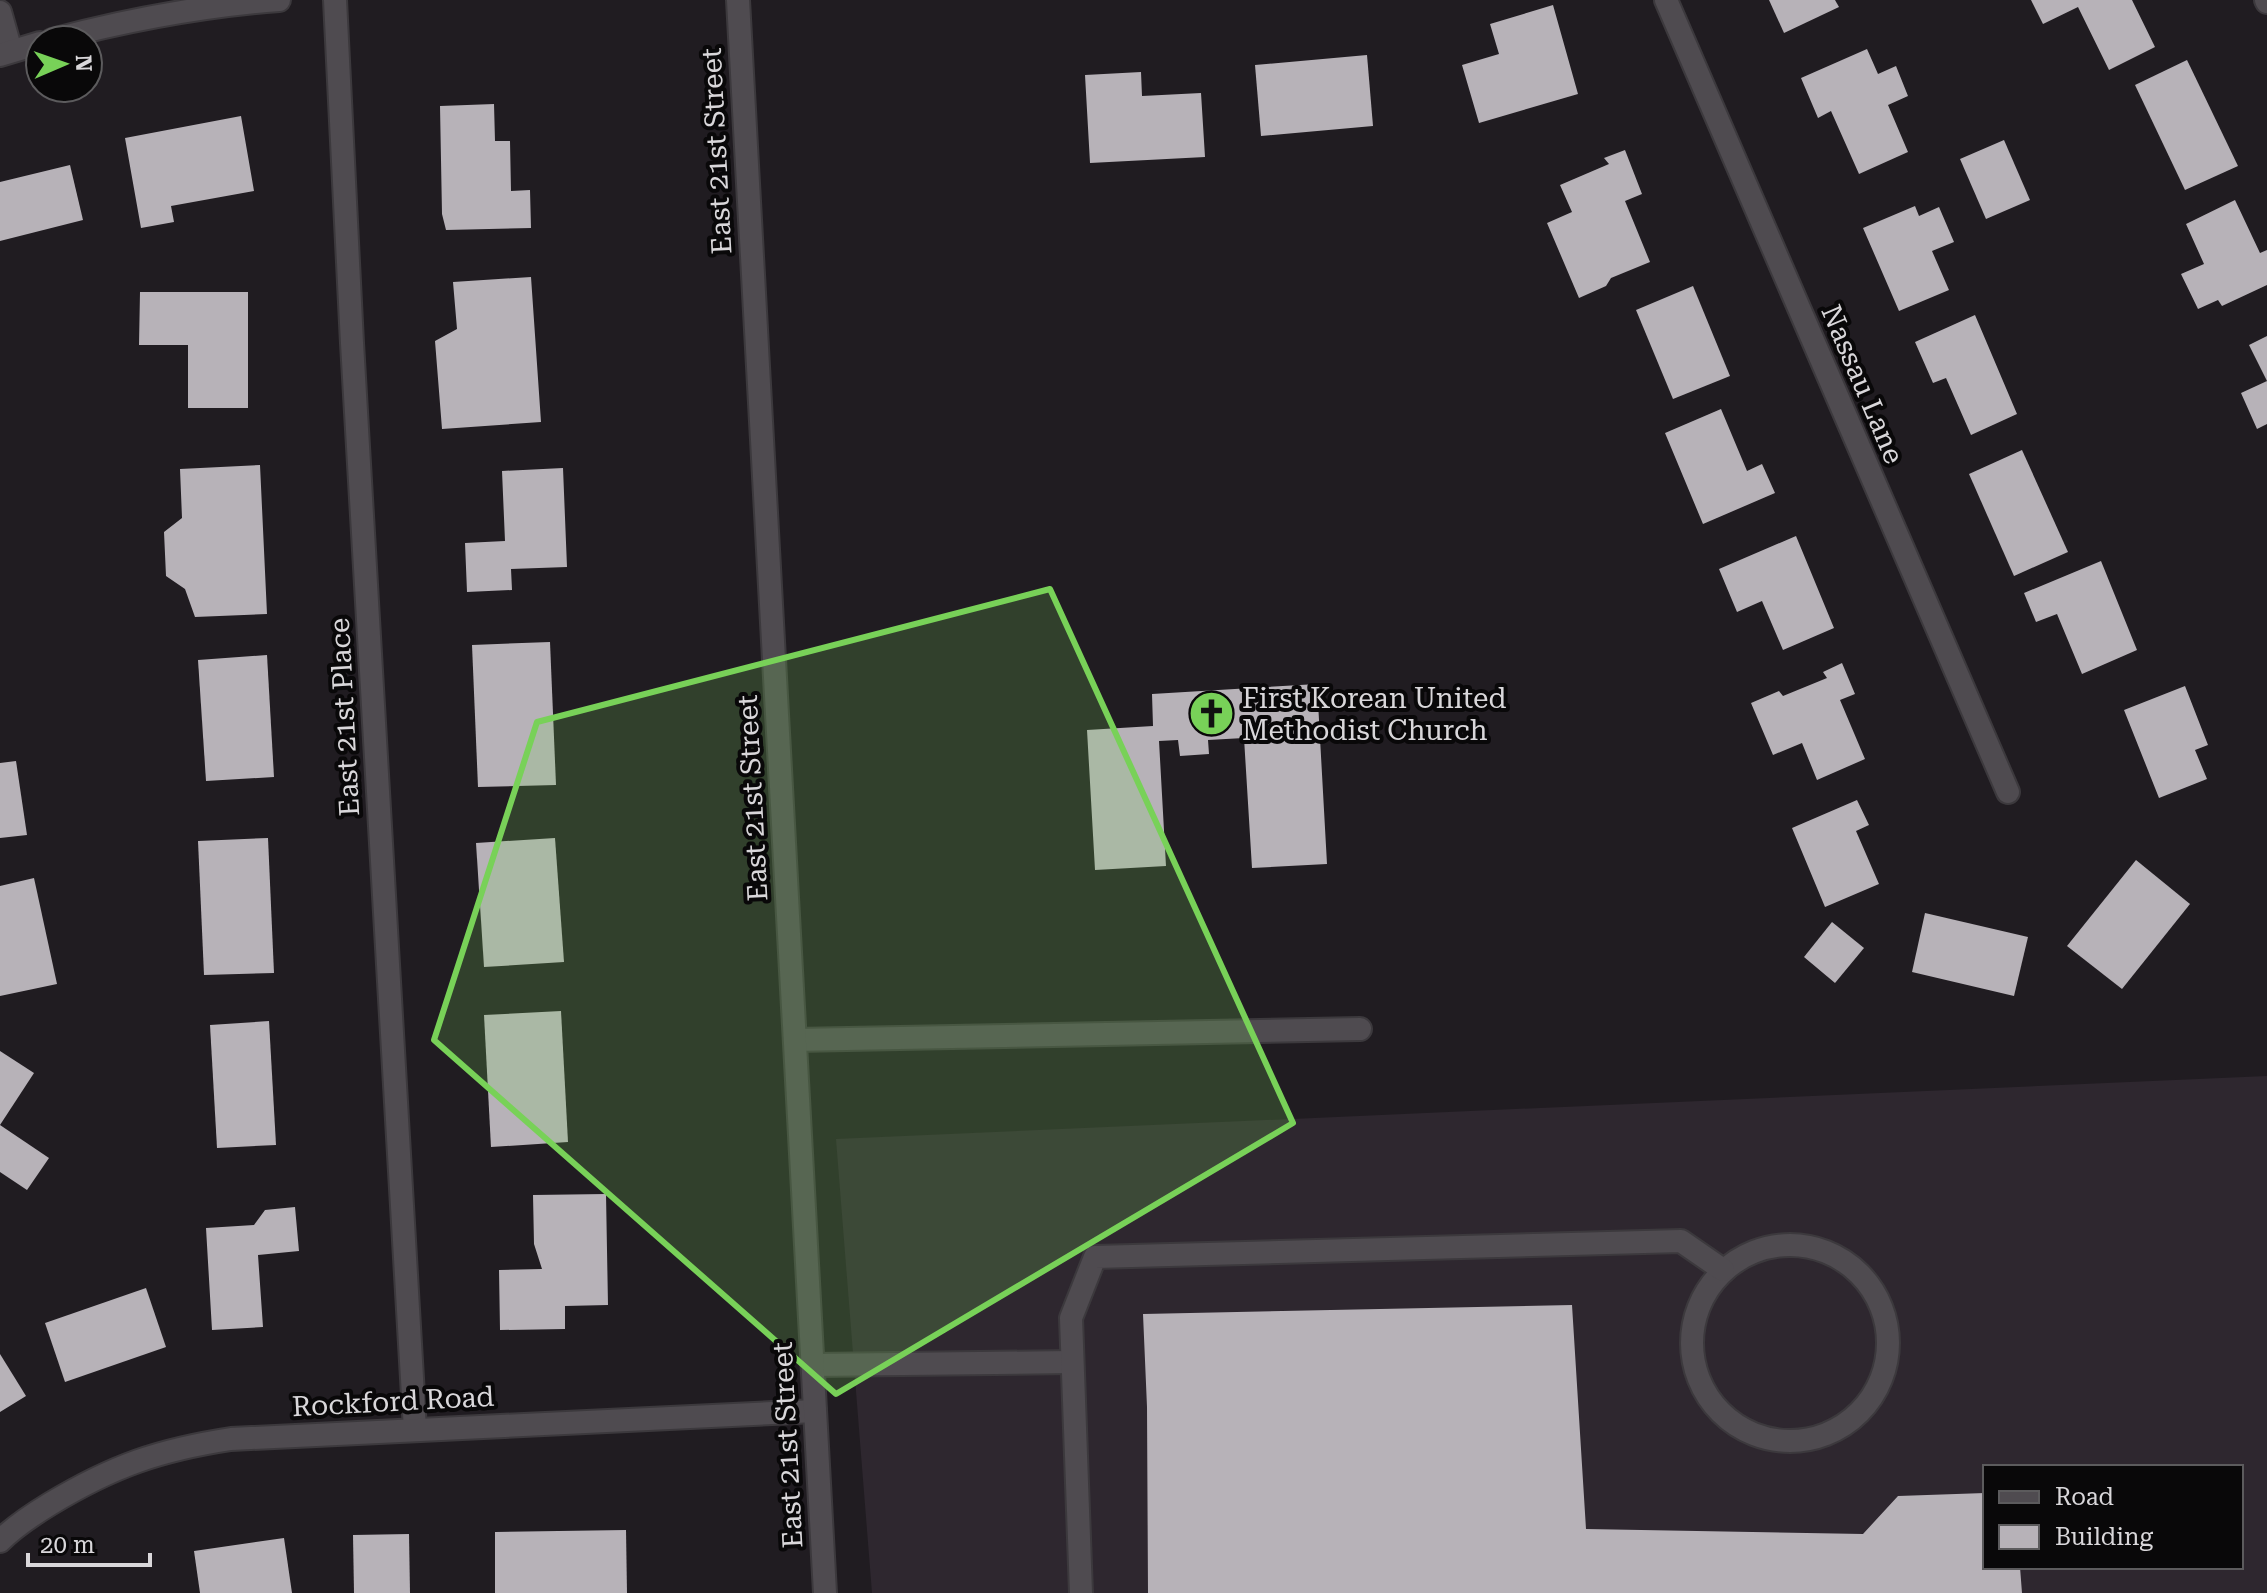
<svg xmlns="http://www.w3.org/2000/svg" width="2267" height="1593" viewBox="0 0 2267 1593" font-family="'Roboto Serif',serif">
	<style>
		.built { fill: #2e272f; fill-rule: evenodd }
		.building { fill: #b7b2b8 }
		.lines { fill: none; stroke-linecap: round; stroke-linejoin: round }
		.service-casing { stroke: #3c393d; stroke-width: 26 }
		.minor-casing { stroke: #3c393d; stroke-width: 26 }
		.secondary-casing { stroke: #3c393d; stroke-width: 26 }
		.service { stroke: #4f4b50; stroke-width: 22 }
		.minor { stroke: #4f4b50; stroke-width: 22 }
		.secondary { stroke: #4f4b50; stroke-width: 22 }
		.marked { fill: #78d158; fill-opacity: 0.2; stroke: #78d158; stroke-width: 6; stroke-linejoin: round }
		.labels { text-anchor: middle; stroke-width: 8; stroke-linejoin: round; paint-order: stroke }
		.street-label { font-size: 28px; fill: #d9d7da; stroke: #090809 }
		.poi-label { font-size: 28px; fill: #d9d7da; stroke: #090809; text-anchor: start }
	</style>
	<rect width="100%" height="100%" fill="#201c21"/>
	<path class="built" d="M2267,1076v517h-1395l-36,-454zM1985,1467h256v100h-256z"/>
	<g class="building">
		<polygon points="1769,0 1835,0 1839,7 1784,33"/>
		<polygon points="2031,0 2132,0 2155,47 2109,70 2078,7 2043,24"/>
		<polygon points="1553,5 1578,94 1479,123 1462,65 1499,54 1490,24"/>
		<polygon points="1867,49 1878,74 1896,66 1908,96 1888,105 1908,152 1859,174 1831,111 1818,118 1801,78"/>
		<polygon points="1367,55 1373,126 1261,136 1255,65"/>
		<polygon points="2187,60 2238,166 2185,190 2135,85"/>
		<polygon points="1141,72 1142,96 1201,93 1205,157 1090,163 1085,75"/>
		<polygon points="494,104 495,141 510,141 511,191 530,190 531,228 446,230 442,214 440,106"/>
		<polygon points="241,116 254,191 171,206 174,222 141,228 125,138"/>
		<polygon points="2004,140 2030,200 1986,219 1960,159"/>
		<polygon points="1625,150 1642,194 1625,201 1650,262 1611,278 1606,286 1579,298 1547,223 1572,212 1560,185 1609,164 1604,158"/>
		<polygon points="70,165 83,220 0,241 0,182"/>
		<polygon points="2235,200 2260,253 2267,250 2267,285 2222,306 2218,300 2198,309 2181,274 2204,264 2186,224"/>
		<polygon points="1915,206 1919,216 1939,207 1954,242 1932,251 1949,290 1899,311 1863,228"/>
		<polygon points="531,277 541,422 442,429 435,341 457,329 453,282"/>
		<polygon points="1693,286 1730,376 1673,399 1636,310"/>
		<polygon points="140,292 248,292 248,408 188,408 188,345 139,345"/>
		<polygon points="1975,315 2017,414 1971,435 1946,378 1933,383 1915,342"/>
		<polygon points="2267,336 2267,424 2257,429 2241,393 2267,381 2249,345"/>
		<polygon points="1721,409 1747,471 1762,464 1775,493 1703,524 1665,433"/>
		<polygon points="2022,450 2068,552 2014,576 1969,474"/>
		<polygon points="260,465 267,614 195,617 185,589 166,576 164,532 182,518 180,469"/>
		<polygon points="563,468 567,567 511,569 512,590 467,592 465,543 505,541 502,471"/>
		<polygon points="1796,536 1834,628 1783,650 1762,601 1737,612 1719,569"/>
		<polygon points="2101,561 2137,650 2082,674 2057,614 2036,622 2024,593"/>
		<polygon points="550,642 556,785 478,787 472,645"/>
		<polygon points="267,655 274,777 206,781 198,660"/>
		<polygon points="1842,663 1855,694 1840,700 1865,759 1817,780 1802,743 1773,755 1751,703 1779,691 1783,696 1827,678 1823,672"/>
		<polygon points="1317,684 1327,864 1252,868 1244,738 1208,740 1209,754 1180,756 1178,740 1159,741 1166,866 1095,870 1087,730 1153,726 1152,694"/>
		<polygon points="2185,686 2208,745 2195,750 2207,779 2159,798 2124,710"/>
		<polygon points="16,761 27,835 0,838 0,763"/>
		<polygon points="1857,800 1869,825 1856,831 1879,884 1825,907 1792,828"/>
		<polygon points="268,838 274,973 204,975 198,841"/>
		<polygon points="555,838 564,962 484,967 476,843"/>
		<polygon points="2136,860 2190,904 2122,989 2067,946"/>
		<polygon points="34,878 57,984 0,996 0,886"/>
		<polygon points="1925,913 2028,937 2014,996 1912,972"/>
		<polygon points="1832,922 1864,948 1835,983 1804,957"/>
		<polygon points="561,1011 568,1142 491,1147 484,1015"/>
		<polygon points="269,1021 276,1145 217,1148 210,1025"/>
		<polygon points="0,1051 34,1073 0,1125"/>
		<polygon points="0,1125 49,1158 27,1190 0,1172"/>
		<polygon points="606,1194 608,1305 565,1306 565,1329 500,1330 499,1270 542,1269 534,1244 533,1195"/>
		<polygon points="295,1207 299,1251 258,1255 263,1327 212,1330 206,1228 254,1225 265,1210"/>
		<polygon points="146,1288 166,1347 65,1382 45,1323"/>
		<polygon points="1572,1305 1586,1529 1863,1534 1898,1496 1985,1493 1985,1567 2020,1567 2022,1593 1148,1593 1147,1407 1143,1314"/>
		<polygon points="0,1354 26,1396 0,1412"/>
		<polygon points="626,1530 627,1593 495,1593 495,1532"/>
		<polygon points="409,1534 410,1593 354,1593 353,1535"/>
		<polygon points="284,1538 292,1593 200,1593 194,1551"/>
	</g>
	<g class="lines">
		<defs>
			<g id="service">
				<polyline points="795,1040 1360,1029"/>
				<circle cx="1790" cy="1343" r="98"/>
				<polyline points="813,1365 1072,1362"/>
				<polyline points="1081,1593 1071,1318 1095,1257 1681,1241 1723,1270"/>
			</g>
			<g id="minor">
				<polyline points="335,0 352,343 415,1430"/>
				<polyline points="1666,0 2008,792"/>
				<polyline points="2266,0 2267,2"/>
				<polyline points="0,12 11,51"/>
				<path d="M52,40c75,-20 151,-34 227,-40"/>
				<polyline points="0,55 40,43"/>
				<path d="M0,1541c15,-15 32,-26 50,-37 63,-38 109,-54 181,-65l584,-28"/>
			</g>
			<polyline id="secondary" points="738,0 825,1593"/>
		</defs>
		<use href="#service" class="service-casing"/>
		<use href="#minor" class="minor-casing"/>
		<use href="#secondary" class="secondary-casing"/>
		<use href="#service" class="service"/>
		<use href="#minor" class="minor"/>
		<use href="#secondary" class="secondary"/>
	</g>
	<path class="marked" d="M1050,589l243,534 -457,271 -402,-354 103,-318z"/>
	<defs>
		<symbol id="church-disc" viewBox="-11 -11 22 22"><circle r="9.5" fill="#78d158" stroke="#090809"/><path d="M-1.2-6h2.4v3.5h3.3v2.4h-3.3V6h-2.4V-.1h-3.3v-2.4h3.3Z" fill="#111"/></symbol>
	</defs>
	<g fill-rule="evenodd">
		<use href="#church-disc" x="1186" y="688" width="51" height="51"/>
	</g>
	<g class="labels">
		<g class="street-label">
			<text transform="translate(716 151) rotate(-93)" y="10">East 21st Street</text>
			<text transform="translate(1863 384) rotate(67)" y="10">Nassau Lane</text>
			<text transform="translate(344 717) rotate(-93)" y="10">East 21st Place</text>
			<text transform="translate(752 798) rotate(-93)" y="10">East 21st Street</text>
			<text transform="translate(393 1401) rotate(-3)" y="10">Rockford Road</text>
			<text transform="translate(787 1445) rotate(-93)" y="10">East 21st Street</text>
		</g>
		<g class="poi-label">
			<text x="1242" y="708">First Korean United<tspan x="1242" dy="32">Methodist Church</tspan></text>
		</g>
	</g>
	<rect x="1983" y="1465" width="260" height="104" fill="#090809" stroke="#5c5b5d" stroke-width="2"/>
	<rect x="1999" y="1491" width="40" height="12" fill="#4f4b50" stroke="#5c5b5d" stroke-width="2"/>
	<text x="2055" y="1505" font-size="24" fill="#d9d7da">Road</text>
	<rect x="1999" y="1525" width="40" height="24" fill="#b7b2b8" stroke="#5c5b5d" stroke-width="2"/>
	<text x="2055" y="1545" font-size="24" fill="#d9d7da">Building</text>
	<g transform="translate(64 64) rotate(88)"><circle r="38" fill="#090809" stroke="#5c5b5d" stroke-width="2"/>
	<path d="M0-6L14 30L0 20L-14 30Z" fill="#78d158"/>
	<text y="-12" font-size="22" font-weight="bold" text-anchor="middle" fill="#d9d7da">N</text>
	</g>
	<path d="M28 1553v12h122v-12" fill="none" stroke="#d9d7da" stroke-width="4"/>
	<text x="40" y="1553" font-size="24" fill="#d9d7da" stroke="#090809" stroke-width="6" paint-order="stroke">20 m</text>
</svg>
